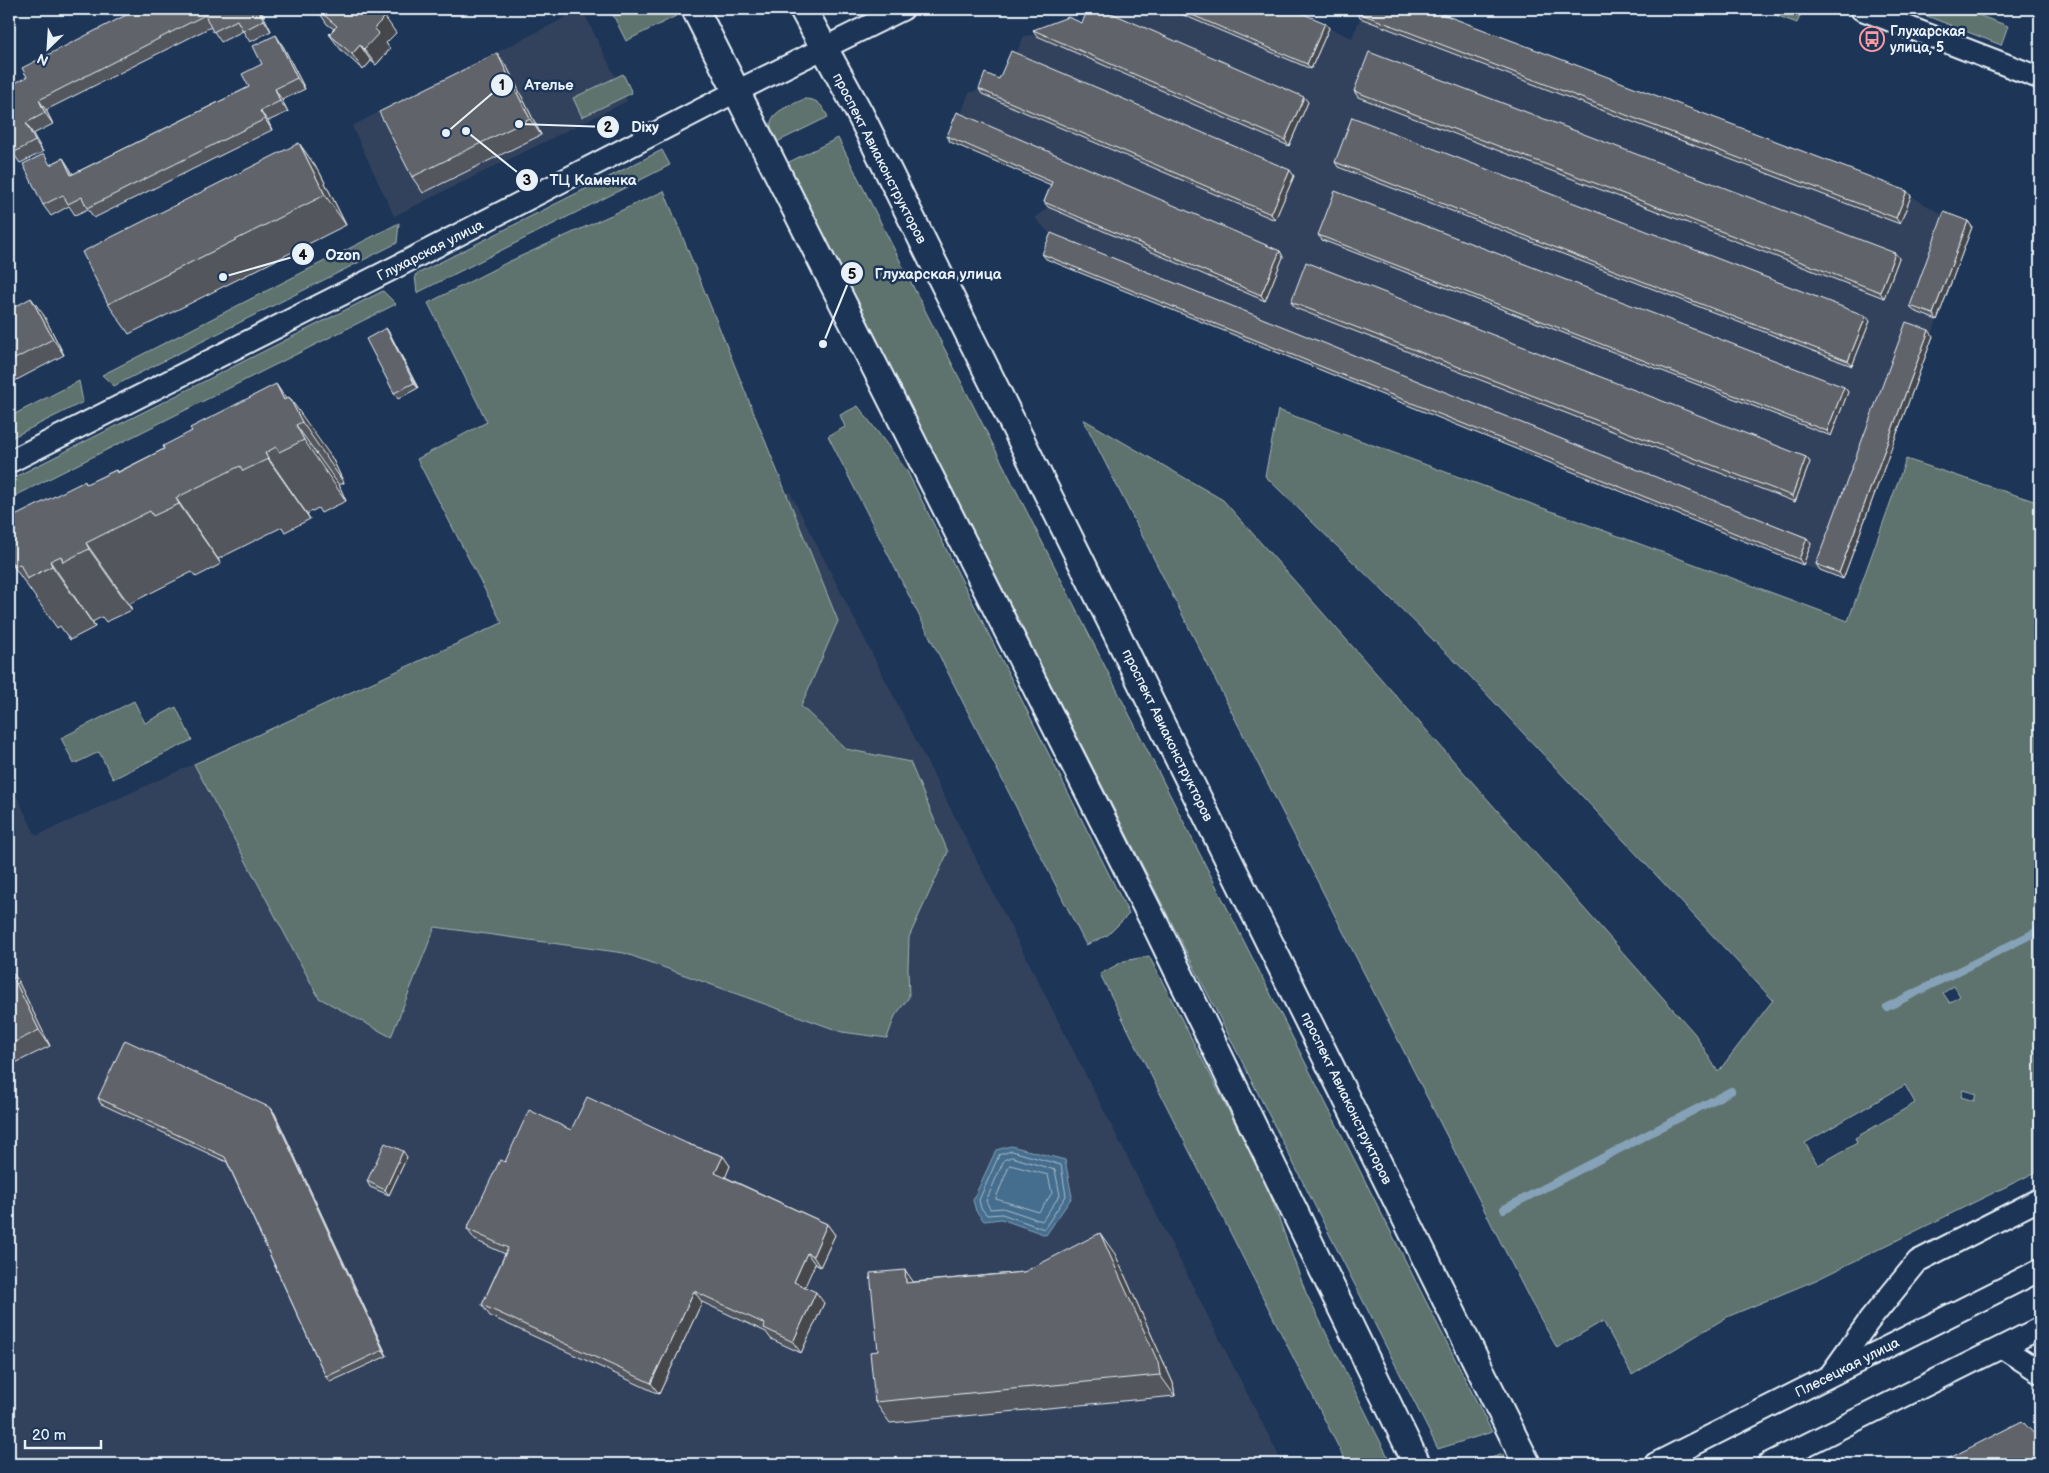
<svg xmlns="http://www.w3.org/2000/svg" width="2049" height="1473" viewBox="0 0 2049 1473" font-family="'Balsamiq Sans',sans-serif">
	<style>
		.built { fill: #31435d }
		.green { fill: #5e736e; stroke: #a3b2b3; fill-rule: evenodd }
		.water { fill: #456d8d; stroke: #86a2b8 }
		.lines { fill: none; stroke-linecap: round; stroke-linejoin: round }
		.shore { stroke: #a7bccd; stroke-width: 1 }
		.stream { stroke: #86a2b8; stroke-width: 8 }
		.minor-casing { stroke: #e8f1f8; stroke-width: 25 }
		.tertiary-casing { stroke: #e8f1f8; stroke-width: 30 }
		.minor { stroke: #1d3557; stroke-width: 21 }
		.tertiary { stroke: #1d3557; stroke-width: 26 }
		.wall { fill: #53565c; stroke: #e8f1f8 }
		.shaded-wall { fill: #44464b; stroke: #e8f1f8 }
		.building { fill: #61646b; stroke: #e8f1f8 }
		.labels { text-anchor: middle; stroke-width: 5; stroke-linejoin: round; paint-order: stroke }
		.poi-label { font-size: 14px; font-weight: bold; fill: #e8f1f8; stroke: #1d3557; text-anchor: start }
		.street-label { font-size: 14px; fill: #e8f1f8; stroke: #1d3557 }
		.leader { fill: none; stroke: #e8f1f8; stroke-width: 2 }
		.callout-dot { fill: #e8f1f8; stroke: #1d3557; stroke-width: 2 }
		.mark-label { font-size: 15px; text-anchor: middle; font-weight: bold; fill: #111 }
		.callout-label { font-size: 15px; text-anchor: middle; font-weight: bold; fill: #e8f1f8; stroke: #1d3557; stroke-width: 5; stroke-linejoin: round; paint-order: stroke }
	</style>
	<rect width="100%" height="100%" fill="#1d3557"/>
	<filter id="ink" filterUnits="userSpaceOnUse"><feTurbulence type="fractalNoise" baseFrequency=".02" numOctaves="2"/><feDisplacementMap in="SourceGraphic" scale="10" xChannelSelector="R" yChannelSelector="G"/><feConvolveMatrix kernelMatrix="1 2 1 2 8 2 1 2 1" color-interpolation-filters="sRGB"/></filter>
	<g filter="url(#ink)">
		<g class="built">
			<polygon points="582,9 627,101 394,216 352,126"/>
			<polygon points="1094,9 1225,9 1239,15 1283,9 1352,38 1364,9 1911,196 1948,218 1971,227 1843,579 1803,565 1054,238 1035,218 1048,207 1056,187 950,142 969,93 986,87 1003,84 1024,36 1085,28"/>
			<polygon points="790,492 1283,1464 9,1464 9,780 36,836"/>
		</g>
		<g class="green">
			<polygon points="610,9 672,9 676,16 626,41"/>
			<polygon points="1759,9 1803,9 1797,23"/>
			<polygon points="1909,9 1962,9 2008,26 2001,45"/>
			<polygon points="623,74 632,93 582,117 573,98"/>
			<path d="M804,99c14,0 18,6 24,18l-51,25c-2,-4 -5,-10 -6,-14 -3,-17 22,-23 33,-29z"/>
			<polygon points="838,138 1492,1432 1438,1449 787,163"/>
			<polygon points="662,150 670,165 417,293 415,275"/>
			<polygon points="664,191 838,621 801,706 846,749 910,762 948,852 909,937 908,969 909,997 895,1016 887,1038 842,1032 624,953 435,927 391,1037 319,998 194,764 502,623 417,459 487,422 428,303 508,262"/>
			<polygon points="399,223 397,243 114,386 102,375"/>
			<polygon points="383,291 396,304 9,499 9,480"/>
			<polygon points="79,381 83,402 9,439 9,417"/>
			<polygon points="858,406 907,471 1129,914 1108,935 1086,945 828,436 845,427 840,415"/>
			<path d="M1278,410l570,211 58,-162 134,44v667l-224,110 -89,37 -95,58 -29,-54 -46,27 -26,-46 -448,-883 140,81 472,534 23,38 55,-72 -307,-328 -201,-196zM1954,986l6,10 -10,7 -7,-10zM1905,1085l10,18 -60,35 2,5 -39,22 -13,-22zM1963,1090l13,4 -2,7 -13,-4z"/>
			<polygon points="134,701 145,723 176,707 192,740 113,779 99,752 74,764 61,738"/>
			<polygon points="1149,956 1266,1183 1306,1293 1391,1463 1347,1464 1100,974 1124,961"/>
			<polygon points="1503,1454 1507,1464 1472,1464"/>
		</g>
		<polygon class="water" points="1011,1146 1065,1160 1072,1197 1046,1235 1001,1219 984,1221 976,1211 973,1200 996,1150"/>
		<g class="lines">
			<g class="shore">
				<polygon points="1012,1151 1061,1165 1066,1196 1044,1229 1002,1214 987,1215 981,1208 979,1200 999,1155"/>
				<polygon points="1012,1157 1055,1170 1060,1195 1042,1221 1003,1208 990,1209 986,1201 1004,1160"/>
				<polygon points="1010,1165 1048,1175 1052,1193 1039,1212 996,1199"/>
			</g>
			<g class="stream">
				<polyline points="1887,1007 2040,930"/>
				<polyline points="1504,1209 1731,1091"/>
			</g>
			<defs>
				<g id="minor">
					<polyline points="1861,9 2040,78"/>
					<polyline points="9,462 390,270 737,91 903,9"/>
					<polyline points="2003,1348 2040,1372"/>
					<polyline points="1831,1374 1869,1321 1918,1261 2040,1199"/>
					<polyline points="1655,1464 2040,1270"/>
					<polyline points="1768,1464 2040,1328"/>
				</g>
				<g id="tertiary">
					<polyline points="695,9 1158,930 1417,1464"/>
					<polyline points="803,9 860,114 1527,1464"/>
				</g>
			</defs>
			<use href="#minor" class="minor-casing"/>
			<use href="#tertiary" class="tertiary-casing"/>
			<use href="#minor" class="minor"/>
			<use href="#tertiary" class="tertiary"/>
		</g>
		<g class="wall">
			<polygon points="138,9 260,9 271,31 250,42 243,31 221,42 211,27 46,110 53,124 33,134 43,152 20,163 13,153 13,98 27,77"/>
			<polygon points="317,9 378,9 377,10 396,33 386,43 390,49 376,65 371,61 363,70 341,50 329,34 334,29 327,24"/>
			<polygon points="449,9 475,9 475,12 453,14"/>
			<polygon points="1169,9 1234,9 1325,23 1329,28 1311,69"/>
			<polygon points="1356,12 1907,191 1911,196 1900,224 1360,18"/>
			<polygon points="1082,23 1308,102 1289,146 1037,36 1033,30"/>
			<polygon points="283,46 305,89 282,100 288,112 268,121 272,130 94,218 88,209 75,215 69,206 51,216 43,205 51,164 63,158 70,169 73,174 249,87 262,64"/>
			<polygon points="497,53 508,69 541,135 423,193 412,177"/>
			<polygon points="979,89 1294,176 1275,220 982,94"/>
			<polygon points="1354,91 1899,258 1884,298 1358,97"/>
			<polygon points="947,136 1280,251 1283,257 1265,301 1048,207 1044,202 1051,185 950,142"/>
			<polygon points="299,143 320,173 346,225 129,334 108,304"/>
			<polygon points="1335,162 1870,321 1852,366 1338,167"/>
			<polygon points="1968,221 1972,227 1937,320 1914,311 1910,306"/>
			<polygon points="1318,235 1844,387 1848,392 1831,436 1322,240"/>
			<polygon points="1042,254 1807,538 1811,544 1803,565 1046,259"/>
			<polygon points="1291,302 1806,457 1810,462 1795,502 1295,308"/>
			<polygon points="9,310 43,314 64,355 9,384"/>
			<polygon points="386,328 390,334 418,388 398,399 394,393"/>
			<polygon points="1933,336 1843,579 1820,570 1816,564"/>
			<polygon points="286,399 332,458 344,483 339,485 346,501 321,513 318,508 307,514 310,519 285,532 282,527 218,559 221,564 196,577 192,572 129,604 132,610 106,622 102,617 92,622 95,627 70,640 60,626 57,628 14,567 87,484 116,470 118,472 164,449 192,431"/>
			<polygon points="9,968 17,979 50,1046 9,1066"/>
			<polygon points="98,1098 271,1108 275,1114 387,1356 330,1382 326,1377 227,1162 101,1104"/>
			<polygon points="571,1130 688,1144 723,1156 730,1166 725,1177 827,1224 835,1235 820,1267 815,1264 804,1287 824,1303 801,1353 771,1339 766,1332 702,1302 659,1394 490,1316 482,1305 505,1254 475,1240 467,1229 505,1162"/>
			<polygon points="407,1157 389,1195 370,1187 367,1181"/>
			<polygon points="1115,1254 1173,1383 1175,1396 890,1423 875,1402 878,1351 905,1270 913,1282 1024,1272"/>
		</g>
		<g class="shaded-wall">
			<polygon points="258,9 260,9 271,31 264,20"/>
			<polygon points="385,17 396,33 386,43 390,49 376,65 364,49 374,28"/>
			<polygon points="1325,23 1329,28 1311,69 1307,64"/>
			<polygon points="276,35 283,46 305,89 297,78"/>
			<polygon points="360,45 371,61 363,70 352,54"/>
			<polygon points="497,53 508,69 541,135 530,119"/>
			<polygon points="275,89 282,100 288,112 280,101"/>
			<polygon points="1304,97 1308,102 1289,146 1285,140"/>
			<polygon points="39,100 46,110 53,124 45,113"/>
			<polygon points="260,111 268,121 272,130 265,119"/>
			<polygon points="26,123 33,134 43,152 35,141"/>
			<polygon points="299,143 320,173 346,225 325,195"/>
			<polygon points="63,158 70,169 78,186 71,175"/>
			<polygon points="1290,170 1294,176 1275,220 1271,214"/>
			<polygon points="1907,191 1911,196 1900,224 1896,218"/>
			<polygon points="1968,221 1972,227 1937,320 1933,314"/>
			<polygon points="1280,251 1283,257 1265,301 1261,295"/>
			<polygon points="1895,253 1899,258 1884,298 1880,292"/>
			<polygon points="31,298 43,314 64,355 53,339"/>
			<polygon points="1866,316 1870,321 1852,366 1848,361"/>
			<polygon points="386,328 390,334 418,388 414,383"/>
			<polygon points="1929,330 1933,336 1843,579 1839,573"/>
			<polygon points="276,384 301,421 289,397 332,458 344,483 302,422 284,400"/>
			<polygon points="1844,387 1848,392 1831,436 1827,431"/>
			<polygon points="296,425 339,485 346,501 304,440"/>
			<polygon points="265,453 307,514 310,519 268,459"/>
			<polygon points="1806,457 1810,462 1795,502 1792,496"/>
			<polygon points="176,498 218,559 221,564 179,504"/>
			<polygon points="1807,538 1811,544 1803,565 1799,559"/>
			<polygon points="86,543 129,604 132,610 89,549"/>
			<polygon points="50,561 92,622 95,627 52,566"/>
			<polygon points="9,968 17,979 50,1046 39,1030 9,969"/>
			<polygon points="271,1108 275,1114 387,1356 383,1350"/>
			<polygon points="403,1151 407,1157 389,1195 385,1190"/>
			<polygon points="723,1156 730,1166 723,1183 715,1173"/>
			<polygon points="827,1224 835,1235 820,1267 813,1256"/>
			<polygon points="1100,1233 1115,1254 1173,1383 1175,1396 1160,1375"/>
			<polygon points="807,1253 815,1264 802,1293 794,1282"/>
			<polygon points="905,1270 920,1291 906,1283"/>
			<polygon points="694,1291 702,1302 659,1394 651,1383"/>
			<polygon points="816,1292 824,1303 801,1353 793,1342"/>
		</g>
		<g class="building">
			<polygon points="138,9 258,9 264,20 243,31 237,20 213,32 205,15 39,100 45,113 26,123 35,141 13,153 9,145 9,100 13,98 9,89 9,86 27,77 22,68"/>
			<polygon points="317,9 375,9 385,17 374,28 379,33 364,49 360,45 352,54 329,34 337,26"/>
			<polygon points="1088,9 1102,9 1304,97 1285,140 1033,30 1068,17 1082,23"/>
			<polygon points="1178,9 1234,9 1236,10 1236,9 1292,9 1325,23 1307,64"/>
			<polygon points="1358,9 1429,9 1907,191 1896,218 1356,12"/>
			<polygon points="276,35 297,78 275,89 280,101 260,111 265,119 87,208 82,197 68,204 63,195 43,205 23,164 44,154 50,165 63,158 71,175 249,87 242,74 262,64 253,46"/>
			<polygon points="1011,51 1290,170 1271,214 979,89 985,73 999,79"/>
			<polygon points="1369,52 1895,253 1880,292 1354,91"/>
			<polygon points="497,53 530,119 412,177 379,112"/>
			<polygon points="957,112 1280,251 1261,295 1044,202 1052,182 947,136"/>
			<polygon points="1352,117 1866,316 1848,361 1335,162"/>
			<polygon points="299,143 325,195 108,304 82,252"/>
			<polygon points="1335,191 1844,387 1827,431 1318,235"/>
			<polygon points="1944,212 1968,221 1933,314 1910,306"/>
			<polygon points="1051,233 1807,538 1799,559 1042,254"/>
			<polygon points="1306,262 1806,457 1792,496 1291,302"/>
			<polygon points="31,298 53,339 9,362 9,310"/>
			<polygon points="1906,322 1929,330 1839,573 1816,564"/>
			<polygon points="386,328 414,383 394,393 366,339"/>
			<polygon points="276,384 284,400 289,397 302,422 296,425 304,440 279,452 276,447 265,453 268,459 243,471 240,466 176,498 179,504 153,516 150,511 86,543 89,549 63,562 61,556 50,561 52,566 27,579 20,564 14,567 9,556 9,519 85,481 86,484 116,470 117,473 164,449 163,446 192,431 190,428"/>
			<polygon points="9,969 39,1030 9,1045"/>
			<polygon points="125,1040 271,1108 383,1350 326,1377 225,1157 98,1098"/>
			<polygon points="587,1097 688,1144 723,1156 715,1173 827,1224 813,1256 807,1253 794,1282 816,1292 793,1342 764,1328 765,1324 694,1291 651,1383 482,1305 508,1248 467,1229 500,1160 505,1162 529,1110 571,1130"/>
			<polygon points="385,1143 403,1151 385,1190 367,1181"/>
			<polygon points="1100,1233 1158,1362 1160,1375 875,1402 870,1352 878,1351 870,1273 905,1270 906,1283 1024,1272"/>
			<polygon points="2022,1421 2040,1440 2040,1464 1938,1464"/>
			<polygon points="1097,1460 1097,1464 1070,1464 1070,1463"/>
		</g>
	</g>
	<defs>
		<symbol id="bus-ring" viewBox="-11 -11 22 22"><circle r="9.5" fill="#1d3557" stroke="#ff9aa2" stroke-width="1.5"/><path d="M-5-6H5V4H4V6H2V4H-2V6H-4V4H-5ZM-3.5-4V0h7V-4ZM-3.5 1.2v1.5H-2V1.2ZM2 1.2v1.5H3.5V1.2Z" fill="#ff9aa2"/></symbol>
	</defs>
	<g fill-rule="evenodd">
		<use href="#bus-ring" x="1858" y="25" width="28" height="28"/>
	</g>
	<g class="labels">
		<g class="poi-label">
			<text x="1890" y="36">Глухарская<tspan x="1890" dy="16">улица, 5</tspan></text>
		</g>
		<g class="street-label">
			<text transform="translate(880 158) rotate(63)" y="5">проспект Авиаконструкторов</text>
			<text transform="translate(430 250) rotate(-27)" y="5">Глухарская улица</text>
			<text transform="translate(1168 735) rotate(64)" y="5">проспект Авиаконструкторов</text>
			<text transform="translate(1347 1098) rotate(64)" y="5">проспект Авиаконструкторов</text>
			<text transform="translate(1847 1367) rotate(-27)" y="5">Плесецкая улица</text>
		</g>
	</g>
	<path class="leader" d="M446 133L502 85M519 124L608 127M466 131L527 180M223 277L303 254M823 344L852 273"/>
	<g class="callout-dot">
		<circle cx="446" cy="133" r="5"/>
		<circle cx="519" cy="124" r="5"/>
		<circle cx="466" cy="131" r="5"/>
		<circle cx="223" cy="277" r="5"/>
		<circle cx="823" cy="344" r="5"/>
		<circle cx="502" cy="85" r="12"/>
		<circle cx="608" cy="127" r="12"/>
		<circle cx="527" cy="180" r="12"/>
		<circle cx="303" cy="254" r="12"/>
		<circle cx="852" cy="273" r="12"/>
	</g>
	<g class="mark-label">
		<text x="502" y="90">1</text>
		<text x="608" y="132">2</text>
		<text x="527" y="185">3</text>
		<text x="303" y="260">4</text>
		<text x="852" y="279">5</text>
	</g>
	<g class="callout-label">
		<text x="549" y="90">Ателье</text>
		<text x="645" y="132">Dixy</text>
		<text x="593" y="185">ТЦ Каменка</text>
		<text x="343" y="260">Ozon</text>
		<text x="938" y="279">Глухарская улица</text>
	</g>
	<rect width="2049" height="1473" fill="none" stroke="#1d3557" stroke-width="30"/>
	<rect x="15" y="15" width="2019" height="1443" fill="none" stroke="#e8f1f8" stroke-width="2" filter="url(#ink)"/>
	<g transform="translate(48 48) rotate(205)" stroke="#1d3557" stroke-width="4" paint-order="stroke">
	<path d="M0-4L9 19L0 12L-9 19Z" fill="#e8f1f8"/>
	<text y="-8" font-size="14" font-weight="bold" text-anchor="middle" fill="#e8f1f8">N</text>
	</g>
	<path d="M25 1440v8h76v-8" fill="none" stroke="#e8f1f8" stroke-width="2.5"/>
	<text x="32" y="1440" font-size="15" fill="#e8f1f8" stroke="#1d3557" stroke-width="4" paint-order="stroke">20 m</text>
</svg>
